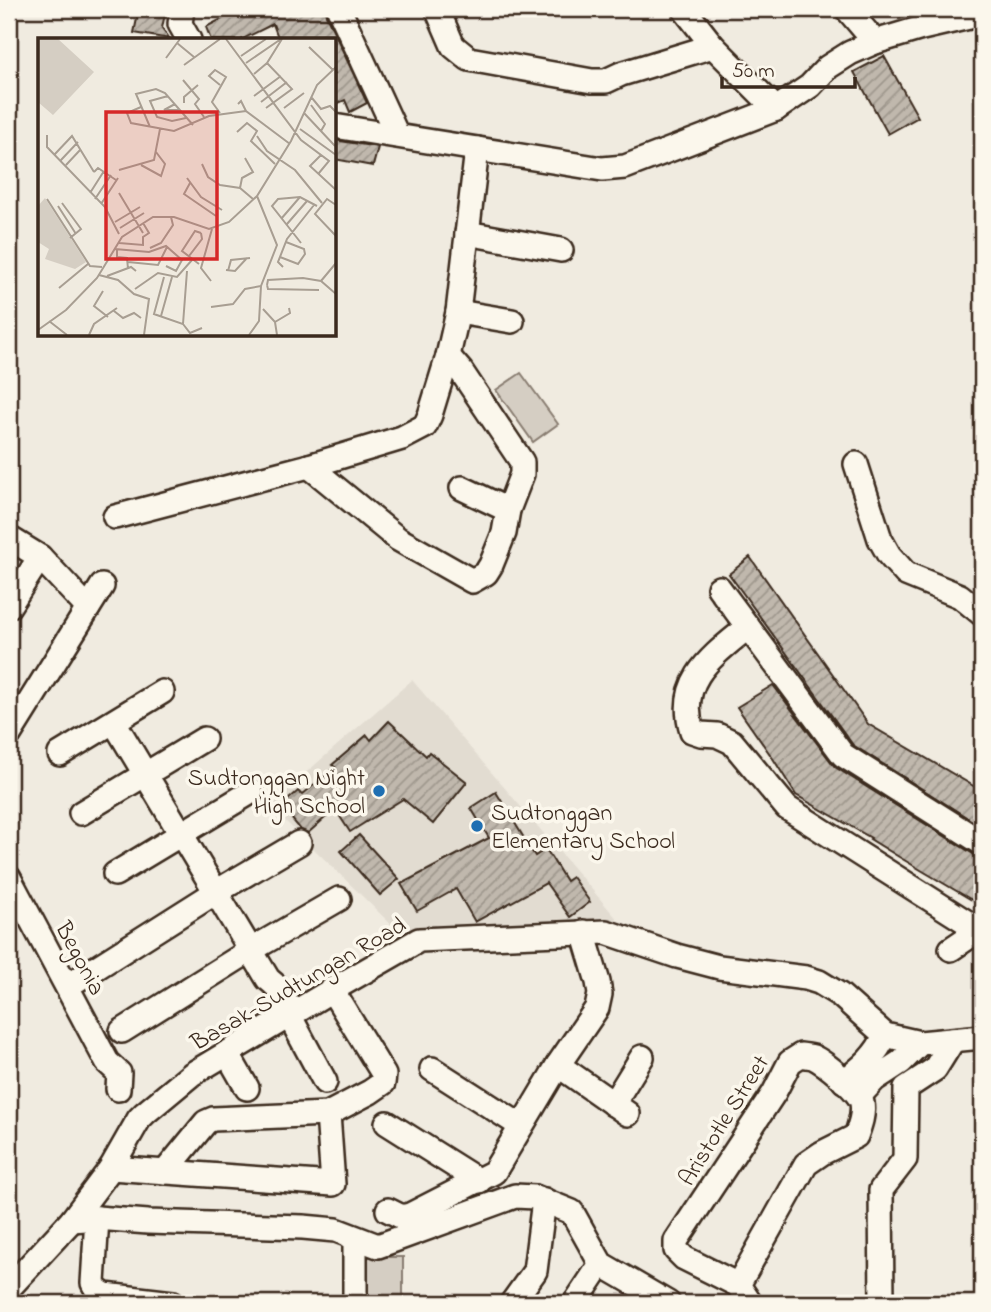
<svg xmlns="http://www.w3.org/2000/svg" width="991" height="1312" viewBox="0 0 991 1312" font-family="'Indie Flower',sans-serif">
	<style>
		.built { fill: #e2dcd1 }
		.pitch { fill: #d5cec3; stroke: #887c70; stroke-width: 2 }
		.building { fill: url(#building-hatch); stroke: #3b2a1e; stroke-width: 2 }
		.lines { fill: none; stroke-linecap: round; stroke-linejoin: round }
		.minor-casing { stroke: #3b2a1e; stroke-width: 28 }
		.minor { stroke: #fbf7ec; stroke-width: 23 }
		.poi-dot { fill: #1f6fb2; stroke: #fbf7ec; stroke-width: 2.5 }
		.labels { text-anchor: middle; stroke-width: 7; stroke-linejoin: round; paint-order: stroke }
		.poi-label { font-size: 24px; fill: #3b2a1e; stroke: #fbf7ec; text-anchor: end }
		.street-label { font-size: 24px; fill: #3b2a1e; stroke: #fbf7ec }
		.inset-road { fill: none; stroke: #a89e92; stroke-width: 2 }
		.view { fill: #d62828; fill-opacity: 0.15; stroke: #d62828; stroke-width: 3.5 }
		.inset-edge { fill: none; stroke: #3b2a1e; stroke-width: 3.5 }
	</style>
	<defs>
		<pattern id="building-hatch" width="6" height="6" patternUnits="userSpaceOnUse" patternTransform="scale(1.75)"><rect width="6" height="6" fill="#c0b8ad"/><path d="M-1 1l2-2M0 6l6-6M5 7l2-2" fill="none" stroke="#9d968c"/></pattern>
	</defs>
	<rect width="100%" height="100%" fill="#f0ebe0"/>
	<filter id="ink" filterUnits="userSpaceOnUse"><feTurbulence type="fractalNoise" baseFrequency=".0143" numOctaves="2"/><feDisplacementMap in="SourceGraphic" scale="14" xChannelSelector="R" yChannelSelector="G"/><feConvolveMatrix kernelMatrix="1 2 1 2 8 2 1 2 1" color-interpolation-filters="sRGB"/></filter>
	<g filter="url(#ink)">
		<polygon class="built" points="412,680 618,920 404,937 269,805"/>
		<g class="pitch">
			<polygon points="521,373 558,424 533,442 496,390"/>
			<rect x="361" y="1257" width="42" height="46"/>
		</g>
		<g class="building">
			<polygon points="139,9 166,9 162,28 170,39 134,33"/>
			<polygon points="247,9 325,9 326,15 367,103 350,112 345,100 334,105 334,40 279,40 273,24 241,40 211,40 206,27 229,15 230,17"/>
			<polygon points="884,56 918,117 888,134 854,72"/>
			<polygon points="334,140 378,147 373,166 334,159"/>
			<polygon points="750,557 868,724 982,791 982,827 853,745 729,574"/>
			<polygon points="773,685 835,767 975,855 982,857 982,906 899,857 870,839 871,838 796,795 774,760 737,707"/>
			<polygon points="389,721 426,756 429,752 467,782 433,824 403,799 350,832 335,809 308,833 301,830 281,806 298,791 302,795 335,767 332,765 367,735 371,740"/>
			<polygon points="496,792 535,856 546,849 566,881 572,877 590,902 570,917 546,883 475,922 456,889 417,911 401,884 489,838 471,808"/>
			<polygon points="359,835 399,879 380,895 341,851"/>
		</g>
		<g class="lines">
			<defs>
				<g id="minor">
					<polyline points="182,9 180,24 189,40"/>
					<polyline points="339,9 397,135"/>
					<polyline points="437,9 453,46 469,59 592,81 606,81 621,74 713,46"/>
					<polyline points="684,9 713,46 776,109"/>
					<polyline points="847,9 875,42"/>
					<polyline points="334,126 602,169 625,167 776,109 810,86 828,67 850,53 875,42 922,28 982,14"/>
					<polyline points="467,233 561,250"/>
					<polyline points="458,312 512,321"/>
					<polyline points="856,464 880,539 889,555 906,574 960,596 982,614"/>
					<polyline points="309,466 398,539 472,581 486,573 491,565 504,533 508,510 522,474 522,462 461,371 448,356"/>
					<polyline points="462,488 508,510"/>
					<polyline points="115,517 309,466 402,438 425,426 430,415 448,356 458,312 477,149"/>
					<polyline points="9,538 40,557 88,608"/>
					<polyline points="719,588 843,755 982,843"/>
					<polyline points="9,606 40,557"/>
					<path d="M748,627c-35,29 -72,53 -56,104l9,3 16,1 15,7 55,66 192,122"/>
					<path d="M114,722l154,257c14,11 19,19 21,36l36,67"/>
					<polyline points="9,735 102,586"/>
					<polyline points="60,754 162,692"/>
					<polyline points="81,813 204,739"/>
					<polyline points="115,874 251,792"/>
					<polyline points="9,878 107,1062 119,1073 118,1089"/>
					<polyline points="951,949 982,928"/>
					<polyline points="77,980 216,892 299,843"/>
					<polyline points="122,1031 251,950 339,899"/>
					<polyline points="227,1053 247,1088"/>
					<polyline points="558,1065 628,1114"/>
					<polyline points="432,1069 521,1126"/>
					<path d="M844,1081c17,-13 33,-26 41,-46"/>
					<polyline points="859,1096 875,1079 901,1062 920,1043"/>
					<polyline points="613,1104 642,1057"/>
					<polyline points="387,1123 479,1181"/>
					<polyline points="111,1168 333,1184 328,1114"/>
					<polyline points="165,1172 206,1122 213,1119 328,1114 370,1092 383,1083 384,1075 332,990"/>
					<polyline points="388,1210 402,1217 410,1215 494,1172 558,1065 597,1008 600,994 598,982 583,932"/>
					<polyline points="97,1218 93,1283 97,1290 105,1295 173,1303"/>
					<polyline points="72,1220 97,1218 148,1222 303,1227 336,1230 378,1246 515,1196 535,1197 572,1212 601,1264 668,1303"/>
					<path d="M738,1285l68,-121 16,-11 34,-17c4,-11 8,-22 6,-33 -2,-12 -38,-41 -49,-46 -4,-1 -8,-1 -12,-2l-11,7 -16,31 -98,148v9l8,8 54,27 12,18"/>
					<polyline points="9,1288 72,1220 111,1168 139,1119 145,1113 192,1074 332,990 419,940 606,932 677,956 719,967 806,978 819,982 840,995 885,1035 920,1043 982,1037"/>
					<polyline points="355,1303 355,1238"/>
					<polyline points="512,1303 535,1271 544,1200"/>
					<polyline points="575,1303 601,1264"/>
					<polyline points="882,1303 881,1190 905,1159 906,1088 935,1069 953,1040"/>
				</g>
			</defs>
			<use href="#minor" class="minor-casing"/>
			<use href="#minor" class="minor"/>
		</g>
	</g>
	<g class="poi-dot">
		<circle cx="379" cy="791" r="7"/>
		<circle cx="477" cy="826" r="7"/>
	</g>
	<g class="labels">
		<g class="poi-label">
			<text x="365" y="785">Sudtonggan Night<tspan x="365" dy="28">High School</tspan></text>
			<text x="491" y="820" text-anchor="start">Sudtonggan<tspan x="491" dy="28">Elementary School</tspan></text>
		</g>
		<g class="street-label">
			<text transform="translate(81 958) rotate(62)" y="8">Begonia</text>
			<text transform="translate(298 983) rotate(-30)" y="8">Basak-Sudtungan Road</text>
			<text transform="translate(723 1120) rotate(-58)" y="8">Aristotle Street</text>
		</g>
	</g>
	<g transform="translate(38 38)">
		<rect width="298" height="298" fill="#f0ebe0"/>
		<path d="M0,1h20l36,33 -41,43 -15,-13zM7,160l41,64 -11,7 -30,-10 4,-10 -11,-7v-36z" fill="#d5cec3"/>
		<path class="inset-road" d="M188,1l75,101 28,21 -10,12M139,5l17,14M271,9l24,23M203,18l25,-17M128,20l14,-19M208,25l35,-24M146,27l36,-26M216,36l13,-11 15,-24M145,42l16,19 -4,5 9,13M182,47l-11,-9 6,-6 11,7 -14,25 8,11M130,58l-18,5 7,16 15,4 14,-3M216,58l27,-20M274,60l9,11 9,-3 6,6M223,64l26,-20M146,65v-6l14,-12M137,66l-11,6h16M200,66l3,-3 5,10 44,33M273,67l14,19 -4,7M103,69l-14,6 4,10 43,8 35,-15 37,-5M228,70l26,-19 -25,-26M246,70l20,-15M266,75l31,33M112,89l-14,-33 20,-5 9,4 28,32M262,91l36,26M199,94l10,-9 10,8 -6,10 24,23M9,97v12l58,60 14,27M219,98l10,15 28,19 27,33M17,116l17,-18 22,36M283,117l-11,11 26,24M23,122l17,-18M164,126l6,13 12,8 20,3 13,11M28,127l15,-16M103,127l20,11 4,-12 -9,-12M81,132l35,-10 6,-31M56,134l4,-4 18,12M149,140l14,19 21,13M152,145l-6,11 32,22M202,150l2,-10 11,-6 -8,-14M52,155l14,-22M81,155l24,40M9,161l43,67 12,1M57,161l16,-24M24,165l19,26 -11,9M63,166l17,-26M298,167l-9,-6 -12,15 21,22M20,168l18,28M243,181l19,-22M77,184l25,-15M249,186l20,-23M82,190l24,-15M81,205l24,2v-8l6,-4 -6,-10M263,205l-29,-37 6,-7 22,-2 17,9M112,210l11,-5 12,-18 -2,-8M77,211l34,3 17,-6 16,14 -6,11 -10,-5M79,211v8l10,1 1,11M151,218l13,-17 -1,-6M242,219l18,7 7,-10 -1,-5 -18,-7M90,224l30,3 9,-18M161,226l-17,-13 13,-20 6,2M245,229l-5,-5 9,-23 27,-34M188,232l9,1 12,-13M190,233l3,-11 19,-2M61,237l19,5 16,14 15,5 -5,36M69,238l24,-9 5,4M126,239l-10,37 29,10 7,9 12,-5M173,243l-10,-13 11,-39M283,243l15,-18M229,247l1,-5 35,-2 18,3 15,13M229,247l1,4 51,1M21,250l29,-24M97,251l23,-16 19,4 15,-17M65,253l-9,15 14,11M173,269l22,-3 12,-15 16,-3M225,271l12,13 2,13M76,273l9,7 11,-5 7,5M123,278l11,-39M11,283l18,14M237,284l15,-9 -1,-5M145,286l4,-53M0,292l28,-20 31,-32 25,-41 31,-20h21l35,12 20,-7 28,-26 34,-55 26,-56 19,-18M51,297l5,-11 23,-16M211,297l10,-14 2,-35 16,-41 -20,-49"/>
		<path class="view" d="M68,74h111v147h-111z"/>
		<rect width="298" height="298" class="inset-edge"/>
	</g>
	<rect width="991" height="1312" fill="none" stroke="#fbf7ec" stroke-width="35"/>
	<rect x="18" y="18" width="956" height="1277" fill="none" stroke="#3b2a1e" stroke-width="2.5" filter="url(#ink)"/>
	<path d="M722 77v10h133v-10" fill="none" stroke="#3b2a1e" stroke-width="3.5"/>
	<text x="732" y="77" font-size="21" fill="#3b2a1e" stroke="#fbf7ec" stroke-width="5" paint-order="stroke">50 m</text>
</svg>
